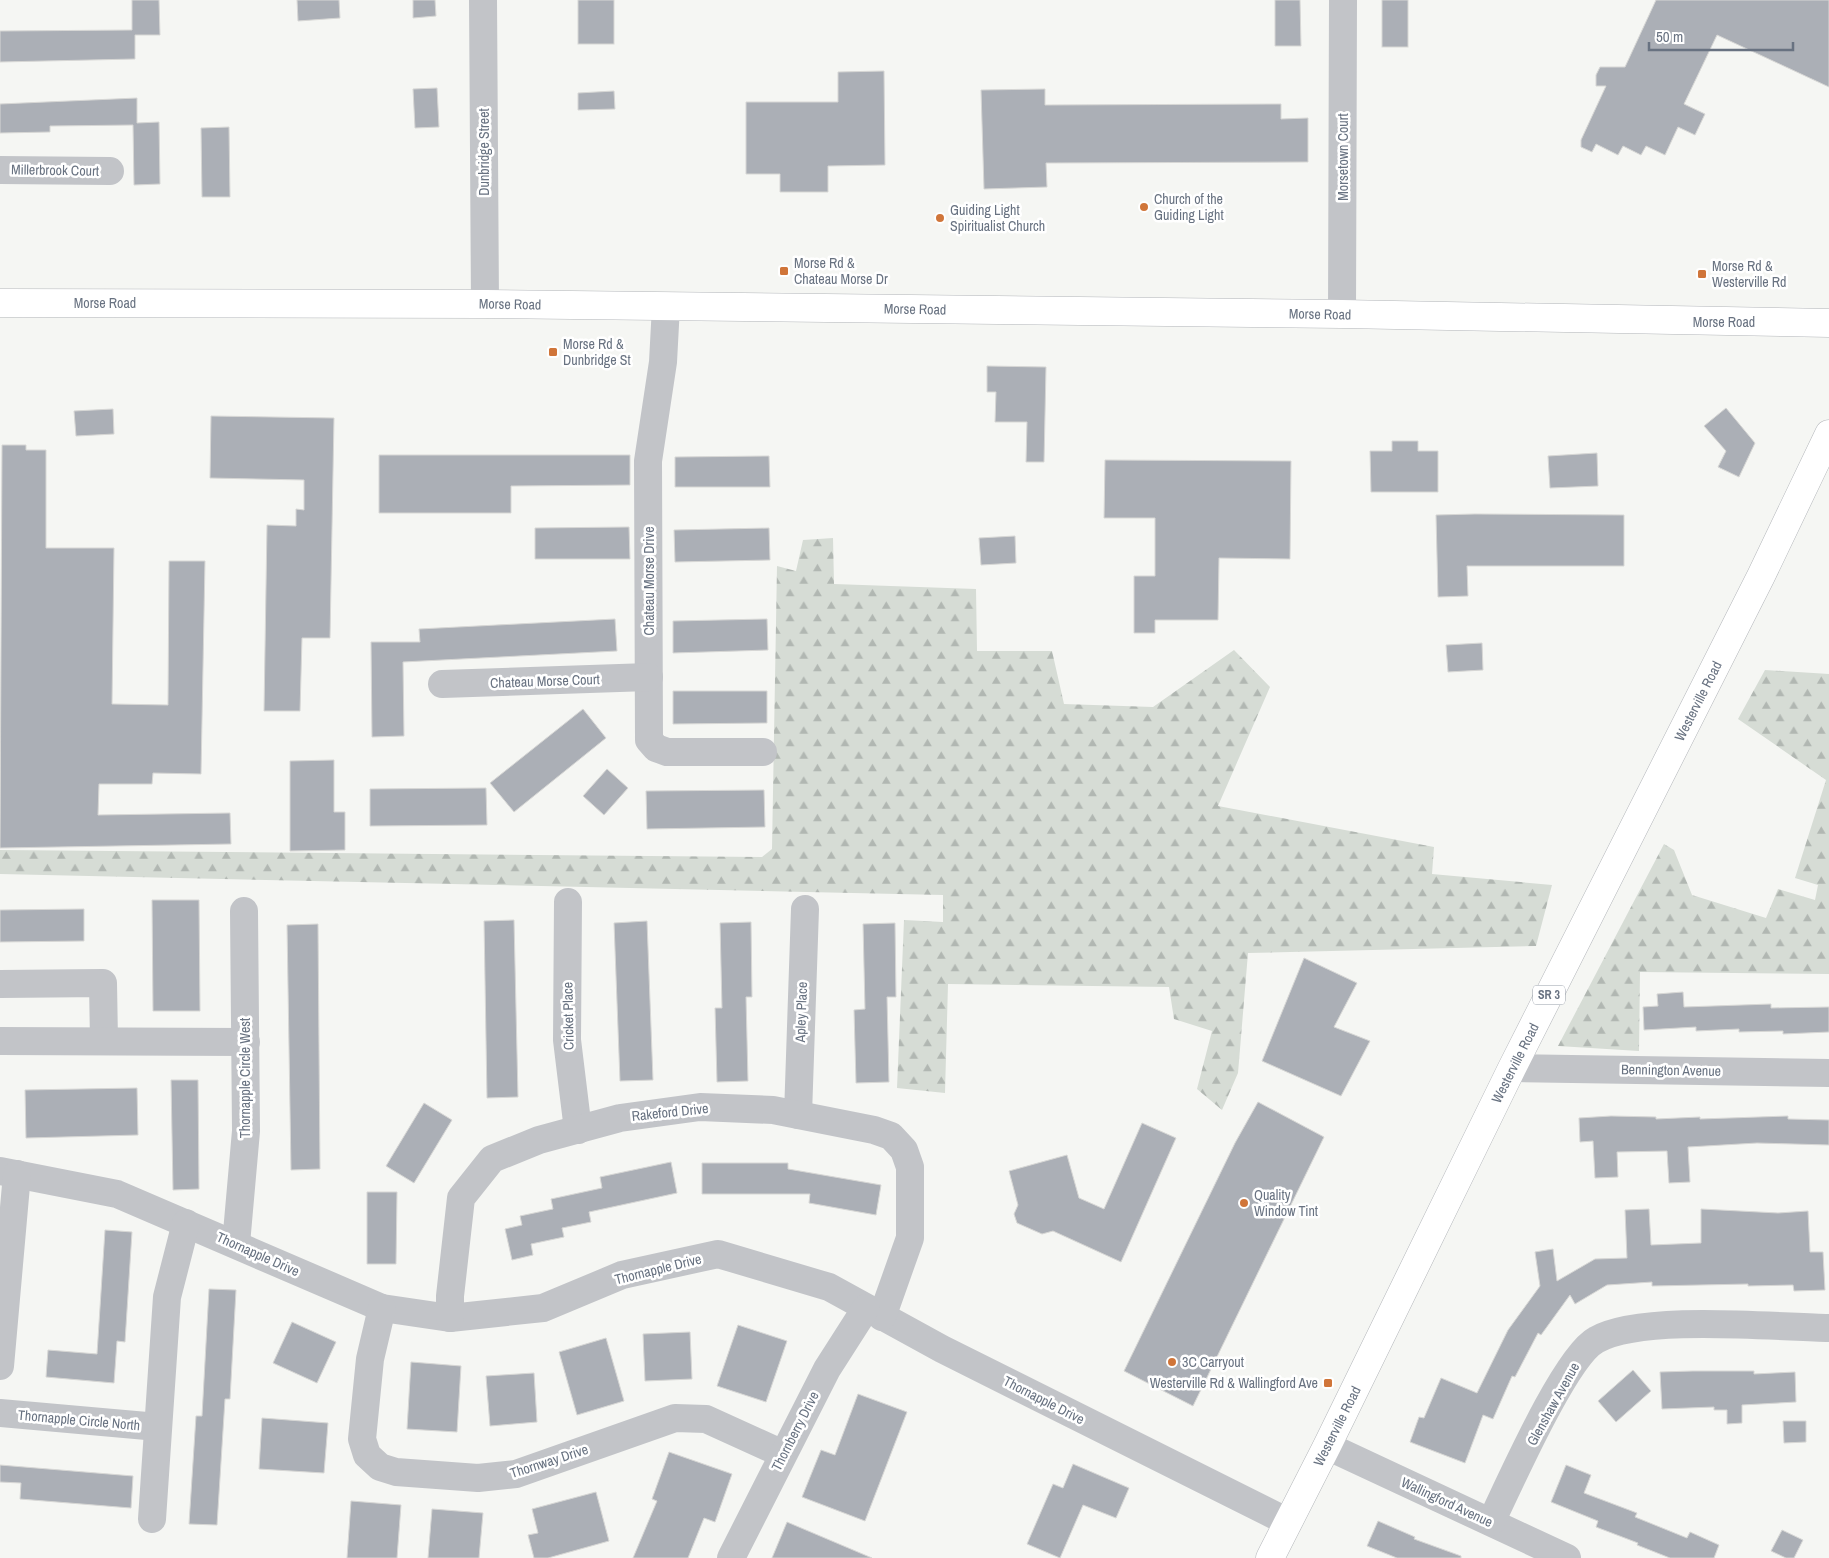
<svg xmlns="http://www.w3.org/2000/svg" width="1829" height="1558" viewBox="0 0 1829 1558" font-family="'Archivo Narrow',sans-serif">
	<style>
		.forest { fill: url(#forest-firs) }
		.building { fill: #abafb6; stroke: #d7d7d5 }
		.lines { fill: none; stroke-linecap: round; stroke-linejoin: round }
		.major-casing { stroke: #b3b6ba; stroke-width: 29 }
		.minor { stroke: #c2c4c8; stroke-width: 28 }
		.major { stroke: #fff; stroke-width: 28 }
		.poi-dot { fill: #d07539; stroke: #fff; stroke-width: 2 }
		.labels { text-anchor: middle; stroke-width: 5; stroke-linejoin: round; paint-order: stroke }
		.shield { fill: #fff; stroke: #959ca7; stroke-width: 1 }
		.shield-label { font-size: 12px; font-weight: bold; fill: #687281 }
		.street-label { font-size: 14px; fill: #687281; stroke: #fff }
		.poi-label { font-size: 14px; fill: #687281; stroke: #fff; text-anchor: start }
	</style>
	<defs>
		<pattern id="forest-firs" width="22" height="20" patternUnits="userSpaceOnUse" patternTransform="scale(1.25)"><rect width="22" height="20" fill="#d6dcd5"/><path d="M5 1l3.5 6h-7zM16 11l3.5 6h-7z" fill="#b1b7b2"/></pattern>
	</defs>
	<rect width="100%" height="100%" fill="#f5f6f3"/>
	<g class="forest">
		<polygon points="833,538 834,584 976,589 977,651 1052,651 1064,704 1153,707 1234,650 1270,687 1218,806 1434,847 1432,874 1552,885 1536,946 1248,953 1238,1073 1222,1110 1197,1089 1212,1031 1174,1019 1169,987 948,984 945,1093 897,1088 904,920 943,922 943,895 0,874 0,850 762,857 772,849 777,566 796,571 803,540"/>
		<polygon points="1765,670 1829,674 1829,974 1640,972 1639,1051 1558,1046 1664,844 1674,850 1692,895 1766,918 1778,889 1815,900 1818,885 1795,878 1826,780 1738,719"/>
	</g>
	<g class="building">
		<polygon points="132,0 159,0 160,35 135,35 135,59 0,62 0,31 132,30"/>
		<polygon points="297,0 339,0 340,18 298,21"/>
		<polygon points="413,0 435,0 436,16 413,18"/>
		<rect x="578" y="0" width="36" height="44"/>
		<polygon points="1275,0 1300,0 1301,46 1275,46"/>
		<rect x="1382" y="0" width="26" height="47"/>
		<polygon points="1656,0 1829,0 1829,87 1717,35 1684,104 1705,114 1695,135 1678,127 1665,155 1646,146 1641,155 1623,146 1618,155 1596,144 1592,152 1581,147 1581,140 1606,86 1596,86 1596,75 1600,67 1625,67"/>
		<polygon points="884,71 885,165 828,166 828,192 780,192 780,174 746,174 746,102 838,102 838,72"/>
		<polygon points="437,88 439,127 415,128 413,89"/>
		<polygon points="1045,89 1045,105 1281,104 1281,119 1308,118 1308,162 1046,163 1047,187 984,189 981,90"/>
		<polygon points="614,91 615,109 578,110 578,93"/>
		<polygon points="137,98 137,123 159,122 160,184 134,185 133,125 50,126 50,132 0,133 0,104"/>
		<polygon points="229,127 230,197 202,197 201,128"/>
		<polygon points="987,366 1046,367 1044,462 1026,462 1027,422 995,422 996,392 987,392"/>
		<polygon points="1726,408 1755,443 1739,477 1718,467 1726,451 1704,426"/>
		<polygon points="113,409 114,434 76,436 74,411"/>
		<polygon points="211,416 334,418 330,638 302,638 300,711 264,711 267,525 296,526 296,509 304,510 304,480 210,478"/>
		<polygon points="1392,441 1418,441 1418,451 1438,451 1438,492 1371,492 1370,451 1392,451"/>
		<polygon points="2,445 26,445 26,450 46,450 46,548 114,548 112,704 168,705 169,561 205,561 201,774 153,773 152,784 99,784 98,815 230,813 231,844 0,848"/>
		<polygon points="1597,453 1598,486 1550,488 1548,456"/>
		<polygon points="379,455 630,455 630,485 511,486 511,513 379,513"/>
		<polygon points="769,456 770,487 675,487 675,457"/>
		<polygon points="1105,460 1291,461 1290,559 1219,558 1218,620 1155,620 1155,633 1134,633 1134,576 1155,576 1155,518 1104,518"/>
		<polygon points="1475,514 1624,515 1624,566 1467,566 1468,596 1438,597 1436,515"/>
		<polygon points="629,527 630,559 535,559 535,528"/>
		<polygon points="769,528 770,560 675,562 674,530"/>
		<polygon points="1015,536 1016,563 981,565 979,538"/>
		<polygon points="615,619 617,651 403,662 404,736 372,737 371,642 420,642 419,629"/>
		<polygon points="767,619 768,650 673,653 673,621"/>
		<polygon points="1482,643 1483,670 1448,672 1446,645"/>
		<polygon points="673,691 767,691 767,723 673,724"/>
		<polygon points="583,709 606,738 514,812 490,783"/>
		<polygon points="334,760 334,812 345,812 345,850 290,851 290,761"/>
		<polygon points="607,769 628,788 604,815 583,796"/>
		<polygon points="486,788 487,825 370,826 370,789"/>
		<polygon points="764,790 765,827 647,829 646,791"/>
		<polygon points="152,900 199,900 200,1011 153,1011"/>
		<polygon points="84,909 84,941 0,942 0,910"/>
		<polygon points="514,920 518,1097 487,1098 484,921"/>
		<polygon points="647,921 653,1080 620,1081 614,923"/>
		<polygon points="751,922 752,997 746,997 748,1081 717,1082 715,1008 722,1008 720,923"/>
		<polygon points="895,923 896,997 887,997 889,1082 856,1083 854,1010 865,1009 863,924"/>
		<polygon points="318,924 320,1169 291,1170 287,925"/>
		<polygon points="1304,958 1357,983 1334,1027 1370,1041 1341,1096 1262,1061"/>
		<polygon points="1683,992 1684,1007 1771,1004 1771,1008 1829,1007 1829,1032 1783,1034 1783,1031 1739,1032 1739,1029 1696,1031 1696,1027 1644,1030 1643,1007 1658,1006 1657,994"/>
		<polygon points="171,1080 198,1080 199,1189 173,1190"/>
		<polygon points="137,1088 138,1135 26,1138 25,1090"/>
		<polygon points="1258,1102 1324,1137 1193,1406 1124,1371 1235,1143"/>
		<polygon points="424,1103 452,1120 414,1183 386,1166"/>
		<polygon points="1611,1116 1656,1117 1656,1119 1700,1117 1700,1119 1788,1116 1788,1119 1829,1120 1829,1145 1757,1143 1688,1147 1690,1182 1669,1183 1667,1151 1617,1152 1618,1177 1595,1178 1593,1141 1580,1142 1579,1118"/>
		<polygon points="1142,1123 1176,1138 1121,1262 1053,1231 1042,1234 1017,1223 1014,1214 1018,1205 1009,1171 1067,1155 1079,1198 1104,1209"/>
		<polygon points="671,1162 677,1193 589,1212 591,1222 562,1228 564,1237 531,1244 533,1255 512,1260 505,1229 522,1225 520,1216 553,1209 551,1199 602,1188 600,1177"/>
		<polygon points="702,1163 788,1163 788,1169 881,1185 876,1215 809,1203 810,1194 702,1194"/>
		<polygon points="367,1192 397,1192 396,1264 367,1264"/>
		<polygon points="1649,1209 1651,1245 1701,1243 1701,1209 1778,1213 1808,1211 1810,1252 1823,1252 1825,1290 1794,1291 1793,1285 1748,1286 1748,1284 1652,1286 1652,1282 1607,1285 1575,1304 1570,1295 1541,1335 1538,1333 1515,1377 1512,1376 1493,1419 1483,1415 1465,1463 1410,1442 1419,1417 1424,1418 1441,1378 1477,1393 1508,1330 1540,1286 1535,1252 1553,1249 1557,1281 1595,1259 1627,1258 1625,1210"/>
		<polygon points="105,1230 132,1232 125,1342 117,1341 114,1383 46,1377 48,1350 97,1354"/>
		<polygon points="209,1289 236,1290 230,1399 225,1399 217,1525 189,1524 196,1416 202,1416"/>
		<polygon points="292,1322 336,1342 317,1383 273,1363"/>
		<polygon points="738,1325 787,1341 766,1402 717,1386"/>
		<polygon points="690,1332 692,1379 645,1381 643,1334"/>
		<polygon points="606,1338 624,1401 577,1415 559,1352"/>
		<polygon points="411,1362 461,1366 457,1432 407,1429"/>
		<polygon points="1633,1370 1651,1391 1616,1422 1598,1401"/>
		<polygon points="1693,1371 1754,1371 1754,1374 1795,1372 1796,1402 1742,1405 1742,1423 1727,1424 1727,1410 1714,1410 1714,1407 1662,1409 1660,1372"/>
		<polygon points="534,1373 537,1422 490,1426 486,1376"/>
		<polygon points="858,1394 907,1412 865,1521 802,1497 821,1450 835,1455"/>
		<polygon points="262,1418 328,1423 324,1473 259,1469"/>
		<polygon points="1783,1421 1806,1421 1806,1442 1784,1443"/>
		<polygon points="669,1452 732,1474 715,1522 704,1518 688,1558 633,1558 657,1501 652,1499"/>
		<polygon points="1073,1464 1129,1488 1116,1518 1083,1505 1060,1558 1027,1544 1053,1484 1063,1488"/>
		<polygon points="0,1465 133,1476 131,1508 20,1499 21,1483 0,1482"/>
		<polygon points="1566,1465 1591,1475 1584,1493 1637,1513 1635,1517 1687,1538 1690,1532 1719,1545 1714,1558 1670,1558 1637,1545 1638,1543 1596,1527 1598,1521 1551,1502"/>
		<polygon points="596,1492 609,1541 548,1558 534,1558 528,1535 538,1533 532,1509"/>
		<polygon points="351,1501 401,1505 397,1558 347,1558"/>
		<polygon points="432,1509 483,1513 479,1558 428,1558"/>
		<polygon points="1378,1521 1415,1537 1414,1539 1461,1556 1461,1558 1397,1558 1367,1546"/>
		<polygon points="787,1522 872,1558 772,1558"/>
		<polygon points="1782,1530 1803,1540 1794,1558 1786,1558 1771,1551"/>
	</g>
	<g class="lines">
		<defs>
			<g id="major">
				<polyline points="0,303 485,304 1342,314 1829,323"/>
				<polyline points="1270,1558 1327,1446 1512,1068 1761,576 1829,434"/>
			</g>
		</defs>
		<use href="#major" class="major-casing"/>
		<g class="minor">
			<polyline points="483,0 485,304"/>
			<polyline points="0,170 110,171"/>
			<polyline points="666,306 663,362 648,461 649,740 656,748 667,752 763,752"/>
			<polyline points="1342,314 1343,0"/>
			<polyline points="442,684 649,677"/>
			<polyline points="568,902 567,1040 578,1130"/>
			<polyline points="0,984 103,983 104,1041"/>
			<polyline points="0,1041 246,1042"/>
			<polyline points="1512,1068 1829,1073"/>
			<polyline points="798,1115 805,909"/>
			<polyline points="0,1171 117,1194 382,1308 450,1318 543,1308 622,1275 718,1254 829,1287 942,1349 1288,1522"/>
			<polyline points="236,1244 246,1131 244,911"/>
			<polyline points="382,1308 370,1359 362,1439 367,1455 380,1467 396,1472 478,1478 516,1474 675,1418 706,1419 783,1454"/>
			<polyline points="450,1318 450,1296 461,1198 492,1159 539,1140 620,1118 700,1107 773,1110 874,1130 891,1136 904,1150 910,1167 910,1238 882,1317"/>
			<polyline points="0,1366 17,1174"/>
			<polyline points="0,1413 158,1427"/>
			<polyline points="1327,1446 1567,1558"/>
			<polyline points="152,1519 167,1297 186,1223"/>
			<path d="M1491,1522c18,-37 74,-165 105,-182 44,-26 179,-13 233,-12"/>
			<polyline points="731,1558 827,1369 866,1308"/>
		</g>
		<use href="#major" class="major"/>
	</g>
	<g class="poi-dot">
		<circle cx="1144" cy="207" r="5"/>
		<circle cx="940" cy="218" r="5"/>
		<rect x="779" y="266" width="10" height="10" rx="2.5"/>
		<rect x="1697" y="269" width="10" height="10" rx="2.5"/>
		<rect x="548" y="347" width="10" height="10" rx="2.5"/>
		<circle cx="1244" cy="1203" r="5"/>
		<circle cx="1172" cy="1362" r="5"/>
		<rect x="1323" y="1378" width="10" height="10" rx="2.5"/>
	</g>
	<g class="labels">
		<rect class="shield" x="1533" y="985.5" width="32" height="19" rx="4"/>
		<g class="shield-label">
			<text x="1549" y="999">SR 3</text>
		</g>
		<g class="street-label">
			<text transform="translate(484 152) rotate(-90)" y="5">Dunbridge Street</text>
			<text transform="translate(1343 157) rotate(-90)" y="5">Morsetown Court</text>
			<text transform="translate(55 170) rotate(1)" y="5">Millerbrook Court</text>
			<text x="105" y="308">Morse Road</text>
			<text transform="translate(510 304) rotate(1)" y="5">Morse Road</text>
			<text transform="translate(915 309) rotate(1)" y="5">Morse Road</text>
			<text transform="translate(1320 314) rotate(1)" y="5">Morse Road</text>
			<text x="1724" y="327">Morse Road</text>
			<text transform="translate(649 581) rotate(-90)" y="5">Chateau Morse Drive</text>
			<text transform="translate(545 681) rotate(-2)" y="5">Chateau Morse Court</text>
			<text transform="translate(1698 701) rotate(-63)" y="5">Westerville Road</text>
			<text transform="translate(801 1012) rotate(-88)" y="5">Apley Place</text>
			<text transform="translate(568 1016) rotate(-91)" y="5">Cricket Place</text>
			<text transform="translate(1515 1063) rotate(-63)" y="5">Westerville Road</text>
			<text transform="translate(1671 1070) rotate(1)" y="5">Bennington Avenue</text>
			<text transform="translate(245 1078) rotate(-90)" y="5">Thornapple Circle West</text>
			<text transform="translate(670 1112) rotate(-6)" y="5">Rakeford Drive</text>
			<text transform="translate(258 1254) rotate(24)" y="5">Thornapple Drive</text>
			<text transform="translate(658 1269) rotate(-14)" y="5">Thornapple Drive</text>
			<text transform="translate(1044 1400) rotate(27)" y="5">Thornapple Drive</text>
			<text transform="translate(1553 1404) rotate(-61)" y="5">Glenshaw Avenue</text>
			<text transform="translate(79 1420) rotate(5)" y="5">Thornapple Circle North</text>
			<text transform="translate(1337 1426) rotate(-63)" y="5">Westerville Road</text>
			<text transform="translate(795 1431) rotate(-63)" y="5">Thornberry Drive</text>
			<text transform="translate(549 1461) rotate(-18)" y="5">Thornway Drive</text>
			<text transform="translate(1447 1502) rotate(25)" y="5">Wallingford Avenue</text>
		</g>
		<g class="poi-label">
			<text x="1154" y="204">Church of the<tspan x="1154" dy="16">Guiding Light</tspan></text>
			<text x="950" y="215">Guiding Light<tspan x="950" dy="16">Spiritualist Church</tspan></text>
			<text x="794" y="268">Morse Rd &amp;<tspan x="794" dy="16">Chateau Morse Dr</tspan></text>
			<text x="1712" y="271">Morse Rd &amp;<tspan x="1712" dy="16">Westerville Rd</tspan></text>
			<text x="563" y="349">Morse Rd &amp;<tspan x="563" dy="16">Dunbridge St</tspan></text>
			<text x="1254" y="1200">Quality<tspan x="1254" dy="16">Window Tint</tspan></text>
			<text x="1182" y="1367">3C Carryout</text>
			<text x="1318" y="1388" text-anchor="end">Westerville Rd &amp; Wallingford Ave</text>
		</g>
	</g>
	<path d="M1649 42v8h144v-8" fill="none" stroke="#687281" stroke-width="2.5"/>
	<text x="1656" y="42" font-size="15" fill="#687281" stroke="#ffffff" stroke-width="4" paint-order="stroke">50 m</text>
</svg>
